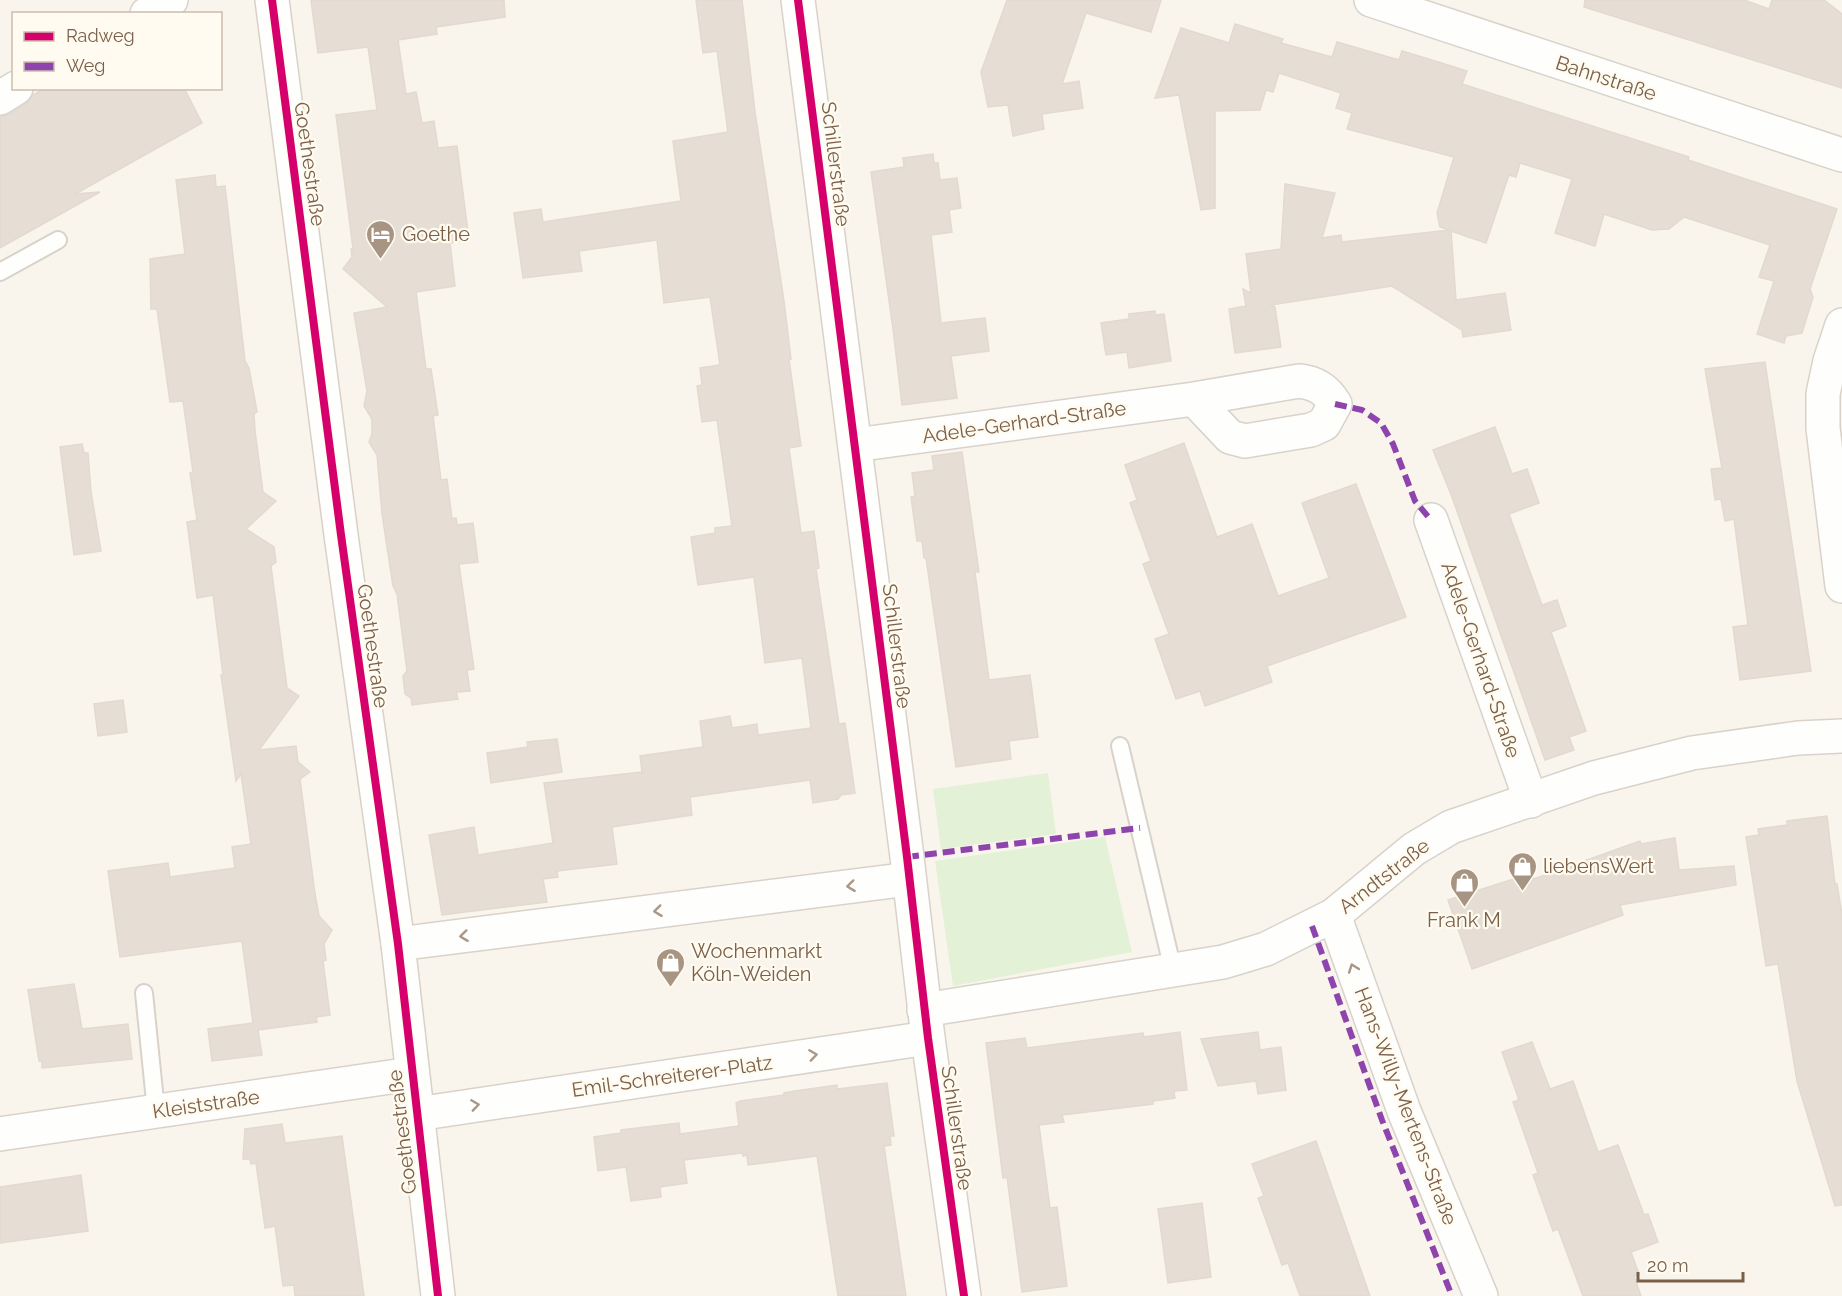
<svg xmlns="http://www.w3.org/2000/svg" width="1842" height="1296" viewBox="0 0 1842 1296" font-family="Raleway,sans-serif">
	<style>
		.green { fill: #e3f1d7 }
		.building { fill: #e6ded4; stroke: #e2d9cf; stroke-width: 1.5 }
		.lines { fill: none; stroke-linecap: round; stroke-linejoin: round }
		.lane-casing { stroke: #d9d2cb; stroke-width: 20 }
		.street-casing { stroke: #d9d2cb; stroke-width: 36 }
		.secondary-casing { stroke: #d8d1c8; stroke-width: 36 }
		.lane { stroke: #fefefc; stroke-width: 16 }
		.street { stroke: #fefefc; stroke-width: 33 }
		.secondary { stroke: #fefefc; stroke-width: 33 }
		.quiet { stroke: #8e44ad; stroke-width: 6; stroke-dasharray: 12 6; stroke-linecap: butt }
		.cycleway-casing { stroke: #fffbf0; stroke-width: 11 }
		.cycleway { stroke: #d6006c; stroke-width: 8 }
		.oneway { stroke: #a99788 }
		.labels { text-anchor: middle; stroke-width: 4.5; stroke-linejoin: round; paint-order: stroke }
		.street-label { font-size: 20px; fill: #7b6049; stroke: #fffbf0 }
		.poi-label { font-size: 20px; fill: #7b6049; stroke: #fffbf0; text-anchor: start }
	</style>
	<rect width="100%" height="100%" fill="#f9f5ed"/>
	<g class="green">
		<polygon points="1048,773 1056,834 941,849 933,789"/>
		<polygon points="1105,837 1132,952 953,986 935,861"/>
	</g>
	<g class="building">
		<polygon points="311,0 504,0 505,17 436,27 437,34 398,40 406,94 416,92 422,123 434,121 438,148 457,146 469,240 450,243 455,286 416,292 426,369 431,369 438,415 433,416 441,480 447,479 452,519 456,518 457,525 473,523 478,562 459,564 474,669 467,670 470,691 456,692 458,699 412,705 411,698 405,694 403,676 407,671 397,594 393,586 382,514 377,455 369,442 372,434 372,419 364,406 367,391 354,313 387,307 343,269 352,257 351,249 353,249 336,115 377,110 368,47 318,53"/>
		<polygon points="696,0 742,0 755,112 784,301 791,359 789,359 801,446 789,448 801,533 814,531 819,568 816,569 839,724 845,723 855,793 841,795 838,799 813,803 810,780 690,797 692,815 612,827 617,864 557,871 558,877 543,879 547,902 442,915 429,835 474,827 478,855 553,843 544,783 642,772 640,756 703,747 700,721 730,716 732,728 757,724 758,735 811,728 802,658 765,663 754,577 698,585 691,537 715,533 715,528 732,526 717,420 702,422 697,386 702,385 700,368 720,365 710,297 664,303 657,240 579,251 582,271 523,278 514,213 541,209 543,222 681,201 673,141 728,132 717,51 703,53"/>
		<polygon points="1007,0 1161,0 1151,32 1086,13 1062,84 1079,81 1083,108 1042,114 1044,129 1013,136 1008,105 988,107 981,72"/>
		<polygon points="1585,0 1744,0 1769,9 1772,0 1824,0 1842,14 1842,88 1584,7"/>
		<polygon points="1235,24 1283,39 1281,43 1332,57 1337,42 1399,60 1402,51 1435,61 1467,71 1462,84 1689,157 1688,160 1837,209 1810,289 1813,297 1802,333 1786,336 1784,343 1757,334 1774,281 1759,277 1770,245 1684,217 1669,229 1652,230 1604,214 1595,246 1555,233 1572,179 1520,163 1516,177 1509,175 1486,243 1451,231 1456,300 1505,293 1511,330 1463,337 1462,330 1392,286 1271,305 1275,307 1281,347 1235,353 1229,309 1246,306 1243,289 1251,293 1246,254 1281,249 1285,184 1335,193 1322,238 1341,235 1342,242 1450,230 1440,227 1437,213 1454,157 1347,129 1352,113 1336,108 1341,93 1279,73 1273,92 1266,90 1260,110 1215,111 1215,208 1201,210 1179,95 1155,98 1181,28 1229,43"/>
		<polygon points="45,88 184,88 202,123 75,194 100,192 0,248 0,117 10,114 26,104 33,95"/>
		<polygon points="933,154 934,163 938,163 940,180 957,178 961,208 949,210 952,232 931,235 941,323 985,318 989,351 951,356 957,398 902,405 893,329 871,172 904,167 903,158"/>
		<polygon points="215,175 216,187 225,186 245,361 249,368 257,412 254,414 255,431 263,492 276,501 246,529 274,547 276,562 271,566 287,688 299,696 259,750 296,746 298,762 310,772 300,779 315,894 319,916 332,930 324,944 326,960 323,961 330,1015 316,1017 317,1022 258,1030 262,1055 212,1061 208,1029 253,1023 242,941 120,957 108,871 168,863 170,877 235,868 232,847 251,844 241,774 236,781 221,675 223,675 213,595 197,598 187,522 197,520 190,473 193,472 183,401 170,402 157,309 151,309 150,259 185,254 176,180"/>
		<polygon points="1155,311 1155,315 1164,314 1171,361 1129,368 1127,352 1106,355 1101,323 1129,319 1129,314"/>
		<polygon points="1765,362 1811,671 1740,680 1733,627 1748,625 1734,519 1725,521 1721,499 1715,500 1711,469 1722,468 1705,369"/>
		<polygon points="1495,427 1512,474 1527,469 1539,503 1509,514 1542,605 1557,600 1566,626 1551,632 1586,731 1569,737 1574,750 1545,760 1452,497 1433,450"/>
		<polygon points="1184,443 1217,537 1252,524 1278,596 1329,578 1302,503 1356,484 1406,617 1267,666 1272,682 1250,690 1205,706 1200,691 1176,699 1155,639 1169,634 1143,564 1151,561 1130,503 1137,500 1125,465"/>
		<polygon points="82,444 84,453 88,453 91,492 101,551 74,555 60,447"/>
		<polygon points="962,452 979,572 975,572 989,680 1030,675 1038,737 1009,741 1011,759 956,767 926,558 924,558 922,541 917,541 911,497 915,496 912,473 934,470 932,456"/>
		<polygon points="123,700 127,732 98,736 94,704"/>
		<polygon points="557,739 562,772 491,783 487,753 528,747 527,742"/>
		<polygon points="1827,816 1835,884 1837,884 1842,915 1842,1205 1835,1206 1797,1081 1778,964 1766,966 1746,837 1759,835 1758,829 1787,825 1787,821"/>
		<polygon points="1675,838 1679,870 1734,866 1736,885 1620,905 1623,915 1472,969 1448,900 1532,873 1534,879 1640,841 1641,844"/>
		<polygon points="74,984 82,1029 128,1024 132,1059 42,1068 42,1061 39,1061 28,990"/>
		<polygon points="1180,1032 1187,1090 1174,1091 1175,1098 1153,1101 1153,1104 1062,1115 1064,1122 1039,1125 1050,1208 1057,1207 1067,1286 1022,1292 1007,1177 1003,1178 986,1043 1025,1038 1027,1048 1143,1033 1144,1037"/>
		<polygon points="1258,1032 1260,1050 1281,1047 1286,1090 1258,1094 1256,1081 1218,1086 1201,1039"/>
		<polygon points="1532,1042 1550,1089 1573,1081 1598,1152 1618,1145 1644,1215 1648,1214 1658,1242 1631,1252 1639,1274 1634,1276 1641,1296 1583,1296 1558,1229 1553,1231 1533,1175 1538,1173 1513,1102 1519,1100 1502,1052"/>
		<polygon points="887,1083 894,1136 890,1136 891,1145 884,1146 906,1296 838,1296 817,1156 748,1165 747,1155 743,1156 742,1153 684,1160 687,1183 660,1187 661,1197 631,1201 626,1167 598,1171 594,1137 621,1133 621,1130 679,1123 680,1134 739,1126 736,1103 740,1101 784,1095 784,1093 795,1091 837,1085 837,1089"/>
		<polygon points="282,1124 285,1143 342,1136 364,1296 295,1296 294,1285 283,1286 275,1226 265,1228 256,1163 251,1164 250,1159 243,1159 245,1129"/>
		<polygon points="1316,1141 1370,1296 1300,1296 1288,1263 1282,1265 1258,1198 1264,1196 1252,1164"/>
		<polygon points="81,1175 88,1231 0,1243 0,1187"/>
		<polygon points="1202,1203 1211,1277 1168,1283 1158,1209"/>
	</g>
	<g class="lines">
		<defs>
			<g id="lane">
				<polyline points="0,272 58,240"/>
				<polyline points="1120,746 1173,970"/>
				<polyline points="144,993 156,1111"/>
			</g>
			<g id="street">
				<polyline points="798,0 907,857 928,1038 964,1296"/>
				<polyline points="1371,0 1842,155"/>
				<polyline points="147,14 171,0"/>
				<polyline points="0,98 16,88"/>
				<polyline points="1842,325 1830,361 1823,394 1823,428 1842,586"/>
				<path d="M855,445l339,-46 105,-18c17,2 27,8 36,23l-11,20 -13,6 -66,11 -15,-4 -36,-38"/>
				<polyline points="1431,520 1531,801"/>
				<polyline points="1334,915 1404,1111 1481,1296"/>
				<polyline points="398,944 909,879"/>
				<polyline points="924,1010 1223,962 1266,949 1334,915 1414,849 1451,827 1594,778 1692,753 1798,738 1842,736"/>
				<polyline points="417,1114 928,1038"/>
				<polyline points="0,1134 411,1074"/>
			</g>
			<polyline id="secondary" points="272,0 341,535 398,944 438,1296"/>
		</defs>
		<use href="#lane" class="lane-casing"/>
		<use href="#street" class="street-casing"/>
		<use href="#secondary" class="secondary-casing"/>
		<use href="#lane" class="lane"/>
		<use href="#street" class="street"/>
		<use href="#secondary" class="secondary"/>
		<g class="quiet">
			<polyline points="1335,404 1362,410 1381,423 1393,444 1415,501 1431,520"/>
			<polyline points="907,857 1140,828"/>
			<polyline points="1312,926 1382,1120 1452,1296"/>
		</g>
		<defs>
			<g id="cycleway">
				<polyline points="272,0 341,535 398,944 438,1296"/>
				<polyline points="798,0 907,857 928,1038 964,1296"/>
			</g>
		</defs>
		<use href="#cycleway" class="cycleway-casing"/>
		<use href="#cycleway" class="cycleway"/>
	</g>
	<defs><path id="oneway-chevron" d="M-2-3.5L2.5 0L-2 3.5" fill="none" stroke-width="1.6" stroke-linecap="round" stroke-linejoin="round" transform="scale(1.5)"/></defs>
	<g class="oneway">
		<use href="#oneway-chevron" transform="translate(851 886) rotate(173)"/>
		<use href="#oneway-chevron" transform="translate(658 911) rotate(173)"/>
		<use href="#oneway-chevron" transform="translate(464 936) rotate(173)"/>
		<use href="#oneway-chevron" transform="translate(1353 968) rotate(-110)"/>
		<use href="#oneway-chevron" transform="translate(813 1055) rotate(-8)"/>
		<use href="#oneway-chevron" transform="translate(475 1105) rotate(-8)"/>
	</g>
	<defs>
		<symbol id="hotel-pin" viewBox="-11 -11 22 30"><path d="M0 17L-7.5 6A9.5 9.5 0 1 1 7.5 6Z" fill="#a79482" stroke="#fffbf0"/><path d="M-6-4.5h1.5V1H6V5H4.5V3h-9V5H-6ZM-4 0a1.8 1.8 0 1 1 3.6 0ZM.5 0V-2.5h3Q6-2.5 6 0Z" fill="#fff"/></symbol>
		<symbol id="shop-pin" viewBox="-11 -11 22 30"><path d="M0 17L-7.5 6A9.5 9.5 0 1 1 7.5 6Z" fill="#a79482" stroke="#fffbf0"/><path d="M-5-2.5h2.3a2.7 3.5 0 0 1 5.4 0H5L5.5 6h-11ZM-1.5-2.5h3a1.5 2.3 0 0 0-3 0Z" fill="#fff"/></symbol>
	</defs>
	<g fill-rule="evenodd">
		<use href="#hotel-pin" x="364" y="218" width="33" height="45"/>
		<use href="#shop-pin" x="1506" y="850" width="33" height="45"/>
		<use href="#shop-pin" x="1448" y="866" width="33" height="45"/>
		<use href="#shop-pin" x="654" y="946" width="33" height="45"/>
	</g>
	<g class="labels">
		<g class="street-label">
			<text transform="translate(1606 78) rotate(18)" y="7">Bahnstraße</text>
			<text transform="translate(310 164) rotate(82)" y="7">Goethestraße</text>
			<text transform="translate(836 164) rotate(83)" y="7">Schillerstraße</text>
			<text transform="translate(1024 422) rotate(-8)" y="7">Adele-Gerhard-Straße</text>
			<text transform="translate(373 646) rotate(82)" y="7">Goethestraße</text>
			<text transform="translate(897 646) rotate(83)" y="7">Schillerstraße</text>
			<text transform="translate(1481 660) rotate(71)" y="7">Adele-Gerhard-Straße</text>
			<text transform="translate(1384 876) rotate(-38)" y="7">Arndtstraße</text>
			<text transform="translate(672 1076) rotate(-8)" y="7">Emil-Schreiterer-Platz</text>
			<text transform="translate(206 1104) rotate(-8)" y="7">Kleiststraße</text>
			<text transform="translate(1406 1106) rotate(69)" y="7">Hans-Willy-Mertens-Straße</text>
			<text transform="translate(957 1128) rotate(82)" y="7">Schillerstraße</text>
			<text transform="translate(402 1132) rotate(-97)" y="7">Goethestraße</text>
		</g>
		<g class="poi-label">
			<text x="402" y="241">Goethe</text>
			<text x="1543" y="873">liebensWert</text>
			<text x="1464" y="927" text-anchor="middle">Frank M</text>
			<text x="691" y="958">Wochenmarkt<tspan x="691" dy="23">Köln-Weiden</tspan></text>
		</g>
	</g>
	<rect x="12" y="12" width="210" height="78" fill="#fffbf0" stroke="#cabdad" stroke-width="1.5"/>
	<rect x="24" y="32" width="30" height="9" fill="#d6006c" stroke="#cabdad" stroke-width="1.5"/>
	<text x="66" y="42" font-size="18" fill="#7b6049">Radweg</text>
	<rect x="24" y="62" width="30" height="9" fill="#8e44ad" stroke="#cabdad" stroke-width="1.5"/>
	<text x="66" y="72" font-size="18" fill="#7b6049">Weg</text>
	<path d="M1638 1272v9h105v-9" fill="none" stroke="#7b6049" stroke-width="3"/>
	<text x="1647" y="1272" font-size="18" fill="#7b6049" stroke="#fffbf0" stroke-width="4.5" paint-order="stroke">20 m</text>
</svg>
